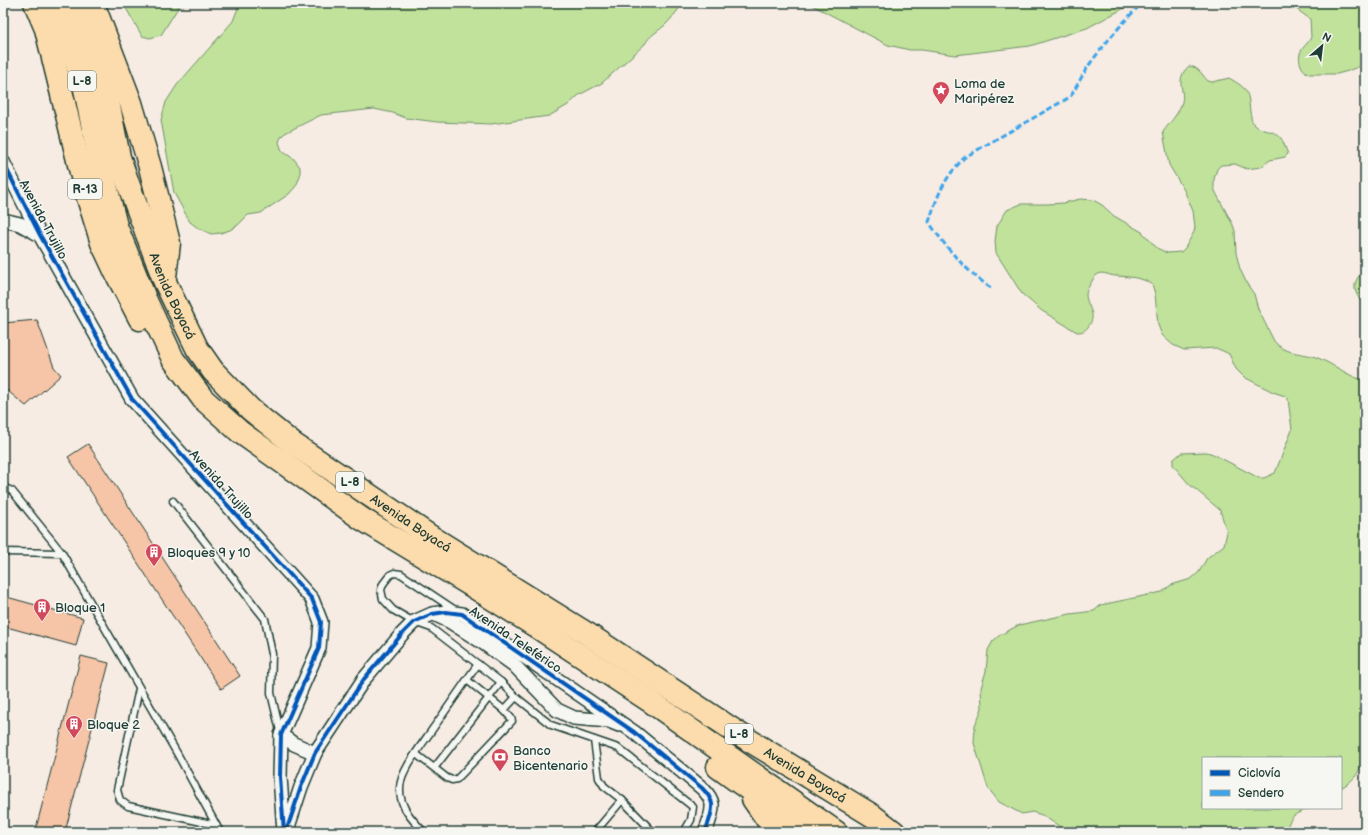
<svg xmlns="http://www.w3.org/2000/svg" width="1368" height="835" viewBox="0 0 1368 835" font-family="'Balsamiq Sans',sans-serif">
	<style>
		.green { fill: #c0e29b; stroke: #709068 }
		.building { fill: #f6c4a6; stroke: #1f3d34 }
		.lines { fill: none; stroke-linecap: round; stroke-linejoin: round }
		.service-casing { stroke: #1f3d34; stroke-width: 9 }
		.minor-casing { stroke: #1f3d34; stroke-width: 16 }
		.motorway-casing { stroke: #1f3d34; stroke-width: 25 }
		.service { stroke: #f6f6f2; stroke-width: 6 }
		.minor { stroke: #f6f6f2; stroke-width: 13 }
		.motorway { stroke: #fcdcac; stroke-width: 22 }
		.quiet { stroke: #3da4eb; stroke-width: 3; stroke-dasharray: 6 3; stroke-linecap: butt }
		.cycleway-casing { stroke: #f6f6f2; stroke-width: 6 }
		.cycleway { stroke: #0057b8; stroke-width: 4 }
		.labels { text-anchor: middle; stroke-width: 3; stroke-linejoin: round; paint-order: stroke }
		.shield { fill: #f6f6f2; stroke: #60746d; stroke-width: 1 }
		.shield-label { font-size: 12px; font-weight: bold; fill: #1f3d34 }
		.poi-label { font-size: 13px; fill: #1f3d34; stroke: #f6f6f2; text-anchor: start }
		.street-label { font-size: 13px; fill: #1f3d34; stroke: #f6f6f2 }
	</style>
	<rect width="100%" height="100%" fill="#f6ece3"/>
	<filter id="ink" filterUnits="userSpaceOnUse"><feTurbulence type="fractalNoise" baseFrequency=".025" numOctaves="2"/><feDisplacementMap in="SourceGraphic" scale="8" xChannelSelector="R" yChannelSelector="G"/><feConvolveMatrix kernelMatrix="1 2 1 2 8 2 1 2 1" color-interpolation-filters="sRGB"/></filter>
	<g filter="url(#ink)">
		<g class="green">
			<polygon points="123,3 181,3 161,35 150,38 142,36"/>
			<path d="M238,3h445c-6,8 -12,17 -19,23 -7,6 -15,10 -19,18l-43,39 -23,12 -11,10 -19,11 -58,8 -54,-2 -31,-4 -13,-5 -19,-4 -53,6 -36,18 -4,4 -2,5 3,9 12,8 6,8v10l-4,9 -7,8 -28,19 -13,2 -10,10 -8,5 -9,3 -10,1 -13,-6 -8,-6 -16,-29 -13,-73 5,-18 11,-17 56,-64 5,-13z"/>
			<polygon points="808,3 1134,3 1087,28 1030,46 955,55 922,50 910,50 888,45"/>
			<path d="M1293,3h72v61l-17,7 -11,3h-28c-9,-4 -13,-18 -6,-26 3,-4 6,-6 8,-11l-1,-18 -15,-11z"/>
			<path d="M1189,66c10,1 13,9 19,15l4,1 17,-4c19,11 19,12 21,34 1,3 1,8 3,11 6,9 20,6 27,14 4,4 5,11 8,17l-3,3 -15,3 -9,7 -14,2 -12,-5 -14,1 -4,4 -3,10v9l2,5 17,32 2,6 1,22 4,16 7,15 7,10 4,15 16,32c11,14 29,11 44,17 12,5 24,13 36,19l6,2 5,-1v365c-4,6 -4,10 -4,18 0,13 -10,21 -20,27v-30h-138v50h107c-15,6 -20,7 -24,24h-218l-26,-17 -10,-3 -10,2 -23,-12 -11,-14 -14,-45 1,-18 4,-9 3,-8 -1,-20 5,-17 2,-21 5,-9 7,-6 19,-10 51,-11 24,-3 7,-6 61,-13 9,-7 20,-6 8,-7 8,-14 17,-13 3,-13 -7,-22 -31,-26 -16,-19v-5l8,-7 26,-1 6,2 46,24h5l11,-5 17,-43 -4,-31 -3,-3 -12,-4 -29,-15 -8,-8 -7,-15 -4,-2 -9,-4 -32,2 -11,-5 -8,-7 -3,-3 -4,-10 -3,-31 -3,-10c-12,-7 -22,-7 -36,-8 -5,0 -10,-3 -15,-3 -4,1 -7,4 -9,8 -2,4 -6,9 -6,14 1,13 12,19 2,32 -3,4 -6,5 -11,5l-35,-21 -20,-17 -26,-41 -1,-12 2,-15 10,-16 14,-6h26l16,-1 17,-4 13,1 9,5 12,11 28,16 15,16 10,5 14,-1 4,-4 9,-16 1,-5 -2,-16 -9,-21 -15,-25 -6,-33c6,-9 14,-16 18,-27 6,-15 -8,-24 8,-39z"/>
			<path d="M1365,269v38c-12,-16 -15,-23 0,-38z"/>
		</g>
		<g class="building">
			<polygon points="37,320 54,367 61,375 26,406 3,387 3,323"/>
			<polygon points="88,444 240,676 221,689 68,457"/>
			<polygon points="3,596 83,618 76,646 3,626"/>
			<polygon points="81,656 109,663 65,832 35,832"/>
		</g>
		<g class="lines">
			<defs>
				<g id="service">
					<polyline points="3,487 12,491 62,553 178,755 220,832"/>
					<polyline points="173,501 265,619 272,654 271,693 280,731"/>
					<polyline points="3,552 62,553"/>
					<polyline points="455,610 401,574 394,573 390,575 383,584 381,590 383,599 393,610 414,622 431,628 501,682 516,697 551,725 618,748 693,807 691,820 684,832"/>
					<polyline points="467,680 504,710"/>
					<polyline points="139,689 117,790 120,800 128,806 216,825"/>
					<polyline points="594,740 599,778 604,786 622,800 653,832"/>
					<polyline points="416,754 447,778 452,780 457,779 512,721 511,718 504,710 516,697"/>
					<polyline points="435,767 501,682"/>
					<path d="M424,832c-12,-12 -25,-26 -24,-44 0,-17 24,-46 34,-61 15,-21 29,-42 44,-63"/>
					<polyline points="595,832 622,800"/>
				</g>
				<g id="minor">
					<polyline points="3,162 40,235 132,399 312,599 321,622 319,648 281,735 280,777 284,832"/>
					<polyline points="3,220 20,224 40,235"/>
					<polyline points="434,614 449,621 482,642 514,665 557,710 574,718 609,721 619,725"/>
					<polyline points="281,735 294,744 315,753"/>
					<path d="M287,830l14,-43 14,-34 49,-74 38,-45 12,-12 18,-8 14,-2 16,2 172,118 68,56c4,4 9,10 10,16 1,9 -4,20 -7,28"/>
				</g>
				<g id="motorway">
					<polyline points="35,3 46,29 84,185 102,243 117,275 140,319"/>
					<polyline points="56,3 64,24 85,89 100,162 116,226 146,301 173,359 203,399 240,432 362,519 474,587 537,627 650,701 836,832"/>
					<path id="s1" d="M77,3l10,24 20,69 12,61 10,29 35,94 33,68 16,23 38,39 41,33 138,93 156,97 161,106 126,77 21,16"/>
					<polyline points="94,6 131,103 150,167 169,243 165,277"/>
					<polyline points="718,767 808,832"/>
					<polyline points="753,799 769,822 773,832"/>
				</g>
			</defs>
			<use href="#service" class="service-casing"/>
			<use href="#minor" class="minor-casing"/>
			<use href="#motorway" class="motorway-casing"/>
			<use href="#service" class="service"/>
			<use href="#minor" class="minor"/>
			<use href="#motorway" class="motorway"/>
			<path class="quiet" d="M991,288c-26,-18 -45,-40 -62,-66 9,-28 15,-44 36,-65l105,-60c7,-10 12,-22 19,-32 16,-22 34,-43 53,-62"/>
			<defs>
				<g id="cycleway">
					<polyline points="3,162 40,235 132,399 312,599 321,622 319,648 281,735 280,777 284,832"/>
					<path d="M286,832l15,-45 14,-34 49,-74 38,-45 12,-12 18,-8 14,-2 16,2 172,118 68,56c4,4 9,10 10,16 1,9 -4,20 -7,28"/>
				</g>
			</defs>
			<use href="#cycleway" class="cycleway-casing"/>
			<use href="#cycleway" class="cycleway"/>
		</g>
	</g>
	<defs>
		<symbol id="sight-pin" viewBox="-11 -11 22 30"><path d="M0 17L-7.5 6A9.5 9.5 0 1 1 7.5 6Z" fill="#d1495b" stroke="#f6f6f2"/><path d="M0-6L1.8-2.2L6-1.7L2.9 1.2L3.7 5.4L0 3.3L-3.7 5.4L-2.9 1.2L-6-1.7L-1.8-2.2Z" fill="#fff"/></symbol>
		<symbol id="building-pin" viewBox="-11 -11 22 30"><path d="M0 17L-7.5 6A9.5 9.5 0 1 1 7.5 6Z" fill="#d1495b" stroke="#f6f6f2"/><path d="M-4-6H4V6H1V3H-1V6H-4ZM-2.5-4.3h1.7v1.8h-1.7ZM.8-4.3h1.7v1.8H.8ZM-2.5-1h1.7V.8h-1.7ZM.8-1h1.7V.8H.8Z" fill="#fff"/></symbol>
		<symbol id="bank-pin" viewBox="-11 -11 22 30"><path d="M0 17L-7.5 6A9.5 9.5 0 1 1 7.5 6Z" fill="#d1495b" stroke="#f6f6f2"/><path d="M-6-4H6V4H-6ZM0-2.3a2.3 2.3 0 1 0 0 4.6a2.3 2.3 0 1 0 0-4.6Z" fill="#fff"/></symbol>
	</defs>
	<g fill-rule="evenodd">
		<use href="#sight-pin" x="931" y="80" width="20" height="27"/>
		<use href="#building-pin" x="144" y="542" width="20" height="27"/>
		<use href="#building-pin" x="32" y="597" width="20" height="27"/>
		<use href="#building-pin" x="64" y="714" width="20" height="27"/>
		<use href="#bank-pin" x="490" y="747" width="20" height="27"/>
	</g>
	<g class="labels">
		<g class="shield">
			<rect x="68" y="71" width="28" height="20" rx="3"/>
			<rect x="68" y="179" width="34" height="20" rx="3"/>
			<rect x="336" y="472" width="28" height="20" rx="3"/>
			<rect x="725" y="724" width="28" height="20" rx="3"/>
		</g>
		<g class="shield-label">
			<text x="82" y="85">L-8</text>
			<text x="85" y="193">R-13</text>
			<text x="350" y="486">L-8</text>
			<text x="739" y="738">L-8</text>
		</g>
		<g class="poi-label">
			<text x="954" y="88">Loma de<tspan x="954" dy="15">Maripérez</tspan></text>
			<text x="167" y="557">Bloques 9 y 10</text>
			<text x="55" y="612">Bloque 1</text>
			<text x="87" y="729">Bloque 2</text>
			<text x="513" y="755">Banco<tspan x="513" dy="15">Bicentenario</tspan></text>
		</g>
		<g class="street-label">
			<text transform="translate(44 219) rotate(62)" y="5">Avenida Trujillo</text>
			<text dy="5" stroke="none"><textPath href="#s1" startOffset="309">Avenida Boyacá</textPath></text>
			<text transform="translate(222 484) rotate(48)" y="5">Avenida Trujillo</text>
			<text dy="5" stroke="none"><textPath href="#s1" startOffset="645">Avenida Boyacá</textPath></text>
			<text transform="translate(516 639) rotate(34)" y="5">Avenida Teleférico</text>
			<text dy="5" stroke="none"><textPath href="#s1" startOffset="1113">Avenida Boyacá</textPath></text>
		</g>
	</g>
	<rect width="1368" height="835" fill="none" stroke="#f6f6f2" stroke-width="16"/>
	<rect x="8" y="8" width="1352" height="819" fill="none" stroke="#1f3d34" stroke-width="1.5" filter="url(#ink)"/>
	<rect x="1202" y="757" width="140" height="52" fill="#f6f6f2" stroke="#a0aca6"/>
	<rect x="1210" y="770" width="20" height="6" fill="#0057b8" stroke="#a0aca6"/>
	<text x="1238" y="777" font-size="12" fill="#1f3d34">Ciclovía</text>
	<rect x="1210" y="790" width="20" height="6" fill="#3da4eb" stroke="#a0aca6"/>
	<text x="1238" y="797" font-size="12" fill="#1f3d34">Sendero</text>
	<g transform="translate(1322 46) rotate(28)" stroke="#f6f6f2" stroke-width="3" paint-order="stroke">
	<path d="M0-3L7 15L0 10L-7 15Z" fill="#1f3d34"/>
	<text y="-6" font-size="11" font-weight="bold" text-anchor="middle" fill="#1f3d34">N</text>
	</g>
</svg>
